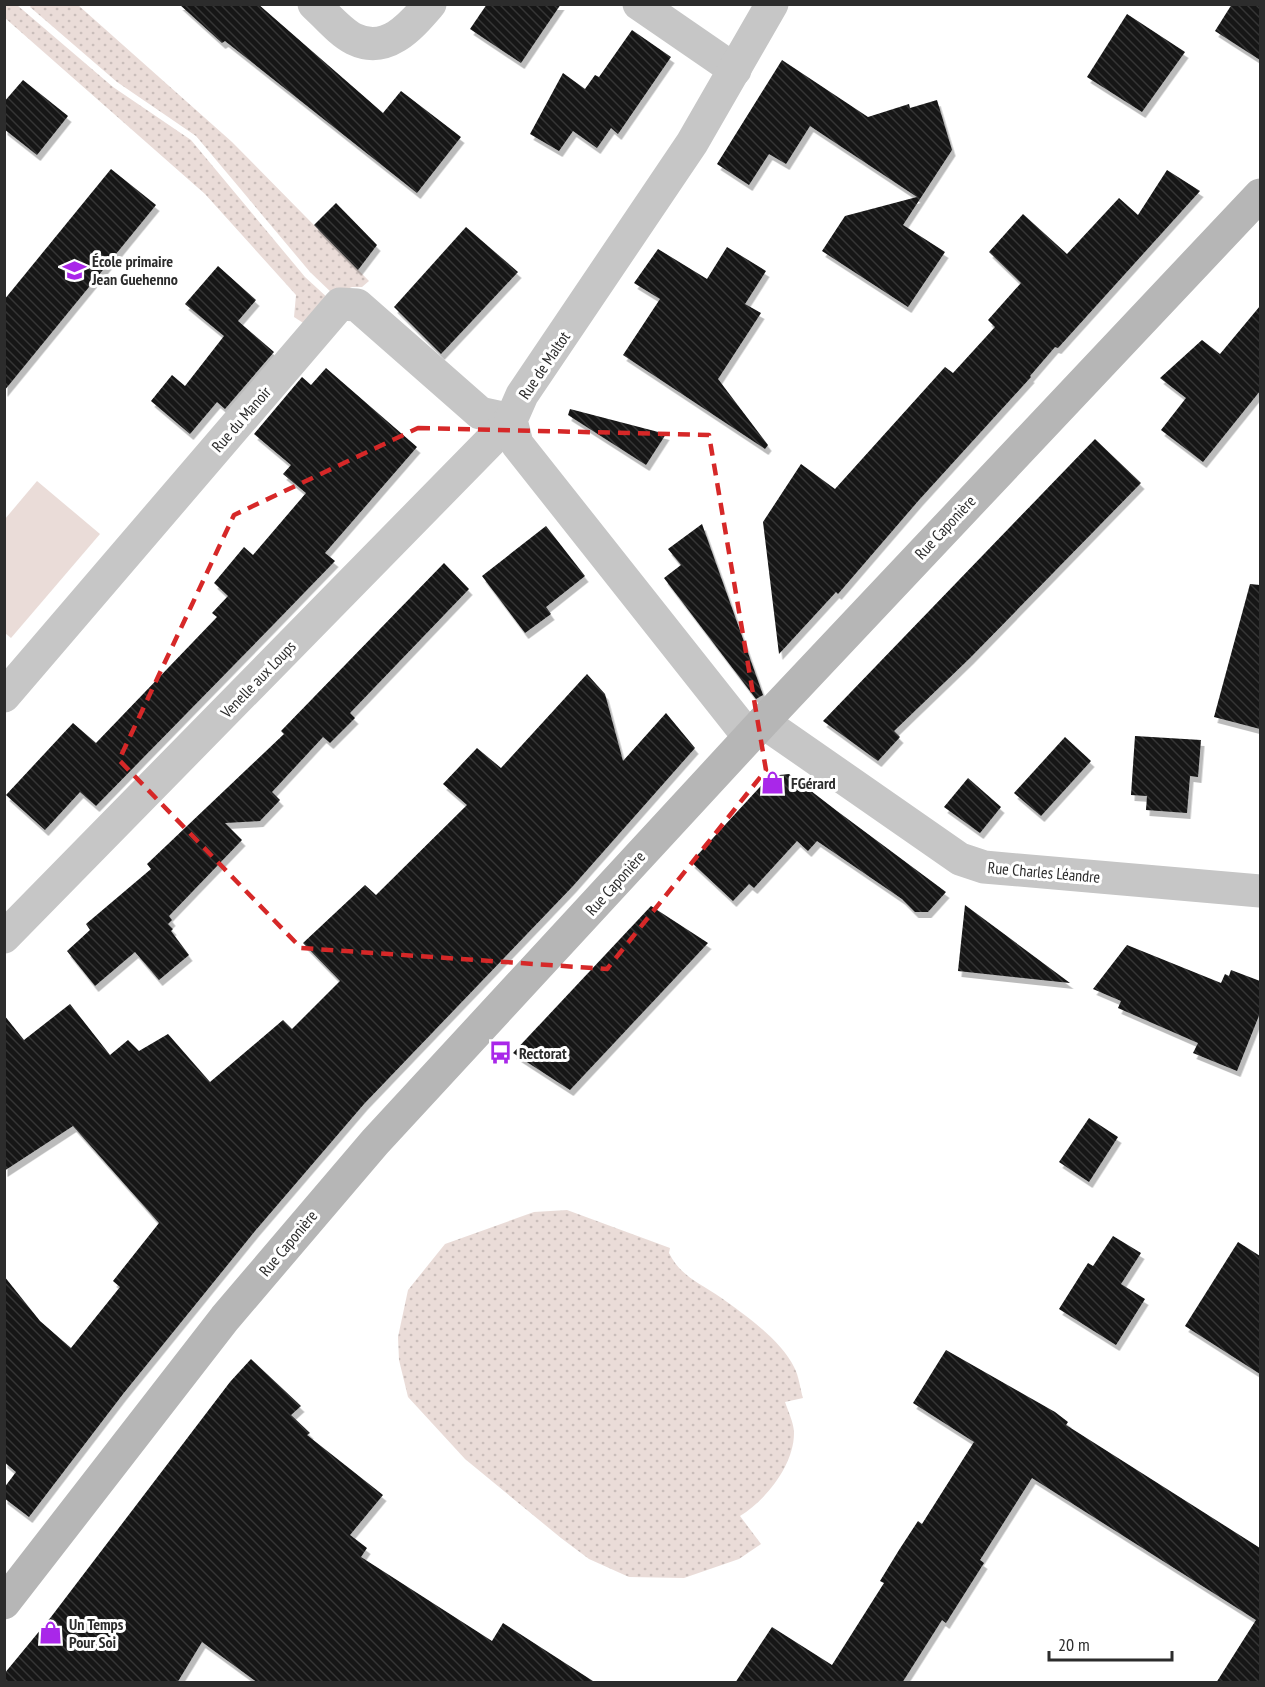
<svg xmlns="http://www.w3.org/2000/svg" width="1265" height="1687" viewBox="0 0 1265 1687" font-family="'PT Sans Narrow',sans-serif">
	<style>
		.grass { fill: url(#grass-dots) }
		.garden { fill: #eadcd8 }
		.building { fill: url(#building-back-hatch); filter: url(#shadow) }
		.lines { fill: none; stroke-linecap: round; stroke-linejoin: round }
		.minor { stroke: #c6c6c6; stroke-width: 33 }
		.tertiary { stroke: #c6c6c6; stroke-width: 33 }
		.secondary { stroke: #b6b6b6; stroke-width: 33 }
		.marked { fill: none; stroke: #d62828; stroke-width: 4.5; stroke-dasharray: 12 8; stroke-linejoin: round }
		.labels { text-anchor: middle; stroke-width: 6; stroke-linejoin: round; paint-order: stroke }
		.poi-label { font-size: 16px; font-weight: bold; fill: #2c2c2c; stroke: #fff; text-anchor: start }
		.street-label { font-size: 16px; fill: #2c2c2c; stroke: #fff }
	</style>
	<defs>
		<pattern id="grass-dots" width="8" height="8" patternUnits="userSpaceOnUse" patternTransform="scale(1.5)"><rect width="8" height="8" fill="#eadcd8"/><path d="M2 2h.1M6 6h.1" fill="none" stroke="#c9bdba" stroke-width="1.8" stroke-linecap="round"/></pattern>
		<pattern id="building-back-hatch" width="6" height="6" patternUnits="userSpaceOnUse" patternTransform="scale(1.5)"><rect width="6" height="6" fill="#131313"/><path d="M-1 5l2 2M0 0l6 6M5-1l2 2" fill="none" stroke="#363636"/></pattern>
		<filter id="shadow"><feDropShadow dx="3.5" dy="6" stdDeviation="0" flood-color="#0004"/></filter>
	</defs>
	<rect width="100%" height="100%" fill="#fff"/>
	<g class="grass">
		<polygon points="32,4 78,5 232,142 369,281 362,287 352,287 334,295 310,272 196,136 117,82 30,7"/>
		<polygon points="5,5 17,5 113,87 191,140 305,277 330,300 308,326 294,317 296,295 205,194 5,18"/>
		<path d="M567,1210l103,38 -1,5c11,23 31,30 51,44 24,17 61,43 74,70 5,9 6,21 9,31l-18,4c3,9 9,21 9,31 0,32 -28,67 -54,83l21,28 -22,15 -55,19 -55,-1 -40,-18 -28,-21 -96,-79 -57,-62 -9,-37 -1,-23 10,-47 37,-46 89,-32z"/>
	</g>
	<polygon class="garden" points="37,481 100,534 11,638 5,633 5,519"/>
	<g class="building">
		<polygon points="179,4 258,4 383,113 401,91 461,137 417,193 225,41 222,43"/>
		<polygon points="487,4 561,4 521,63 470,29"/>
		<polygon points="1232,4 1260,4 1260,60 1215,31"/>
		<polygon points="1127,14 1185,52 1142,112 1087,77"/>
		<polygon points="632,30 671,57 618,134 611,128 597,148 573,131 559,151 530,134 563,73 585,89 595,75 599,77"/>
		<polygon points="782,60 868,117 909,104 910,108 937,100 952,150 903,225 945,252 908,307 822,251 845,216 917,197 810,126 786,164 769,154 749,185 717,164"/>
		<polygon points="23,80 68,116 37,155 4,129 4,102"/>
		<polygon points="111,169 156,205 4,391 4,300"/>
		<polygon points="1167,170 1200,191 1058,348 1055,347 1030,376 1031,377 919,500 838,594 836,592 779,654 763,522 801,464 835,489 945,367 953,373 995,327 988,320 1021,283 989,252 1023,214 1067,254 1119,198 1138,215"/>
		<polygon points="336,203 377,245 358,270 314,225"/>
		<polygon points="466,227 518,272 441,354 394,307"/>
		<polygon points="727,247 766,271 745,304 761,313 718,379 768,445 765,449 623,355 660,299 634,283 658,249 707,279"/>
		<polygon points="218,266 256,300 238,321 274,352 225,409 217,402 190,434 151,401 172,375 185,386 224,336 185,304"/>
		<polygon points="1260,306 1260,391 1203,462 1161,430 1186,398 1160,378 1202,340 1220,354"/>
		<polygon points="326,368 417,447 325,553 335,561 273,625 96,806 80,792 45,830 6,795 73,723 96,743 217,617 212,613 228,596 214,583 244,547 253,555 306,493 283,474 291,465 254,434 302,377 311,385"/>
		<polygon points="570,409 666,434 646,465 568,415"/>
		<polygon points="1095,439 1141,483 970,658 894,731 900,737 878,761 823,721"/>
		<polygon points="702,524 763,695 756,699 664,578 681,565 668,549"/>
		<polygon points="546,526 585,576 546,607 551,614 525,633 482,576"/>
		<polygon points="444,563 469,589 350,713 355,718 330,743 323,737 272,792 280,800 260,821 225,823 242,840 169,916 172,920 168,924 173,929 171,931 189,955 159,980 135,952 95,986 67,951 90,930 86,924 151,869 147,864 284,734 281,731"/>
		<polygon points="1250,584 1260,585 1260,729 1214,717"/>
		<polygon points="587,674 605,694 623,761 666,713 695,748 573,886 364,1104 255,1231 123,1394 29,1517 4,1498 4,1488 16,1472 4,1462 4,1276 40,1321 71,1348 120,1287 113,1281 159,1223 73,1126 4,1171 4,1015 24,1040 70,1004 110,1055 128,1040 139,1051 168,1034 210,1082 283,1020 292,1029 340,981 303,943 365,885 376,895 467,805 443,784 477,748 501,768"/>
		<polygon points="1135,736 1201,740 1198,777 1190,776 1187,813 1146,810 1147,796 1131,795"/>
		<polygon points="1065,737 1091,761 1041,816 1014,793"/>
		<polygon points="789,774 837,811 946,892 928,912 915,912 902,899 817,841 808,851 797,841 754,888 749,884 733,901 691,862 770,776"/>
		<polygon points="968,778 1001,807 980,833 944,807"/>
		<polygon points="965,905 1070,983 958,971"/>
		<polygon points="651,906 708,943 570,1090 513,1053"/>
		<polygon points="1127,945 1221,983 1225,974 1229,976 1231,970 1260,981 1260,1013 1237,1071 1193,1053 1198,1043 1118,1008 1121,1001 1093,989"/>
		<polygon points="1089,1118 1118,1137 1089,1182 1059,1162"/>
		<polygon points="1113,1236 1141,1253 1121,1284 1145,1299 1116,1345 1059,1309 1088,1263 1093,1266"/>
		<polygon points="1238,1242 1260,1256 1260,1374 1185,1326"/>
		<polygon points="946,1350 1055,1412 1068,1422 1066,1425 1260,1548 1260,1683 1216,1683 1256,1620 1032,1478 980,1560 984,1563 946,1623 942,1620 902,1683 735,1683 772,1627 832,1665 884,1583 880,1581 899,1550 918,1521 922,1524 974,1442 913,1403"/>
		<polygon points="251,1359 301,1406 291,1415 310,1433 307,1435 383,1495 350,1535 367,1548 361,1557 492,1641 503,1623 596,1683 258,1683 202,1642 177,1683 4,1683 4,1674 51,1617 230,1382"/>
	</g>
	<g class="lines">
		<g class="minor">
			<path d="M314,4c12,11 26,28 40,35 33,16 57,-13 76,-35"/>
			<polyline points="639,4 735,70"/>
			<polyline points="4,696 340,304 357,305 480,413 511,420"/>
			<polyline points="4,937 511,420"/>
		</g>
		<g class="tertiary">
			<polyline points="763,722 960,859 984,867 1260,891"/>
			<polyline points="749,737 517,444 511,420 522,395 692,143 772,4"/>
		</g>
		<polyline class="secondary" points="4,1603 225,1318 375,1142 763,722 1260,195"/>
	</g>
	<path class="marked" d="M418,428l291,7 57,335 -159,199 -306,-21 -182,-188 115,-245z"/>
	<defs>
		<symbol id="school-bare" viewBox="-9 -9 18 18"><path d="M0-5L7-2L0 1L-7-2ZM-4 1L0 2.5L4 1V4Q0 6-4 4Z" fill="#a927e9" stroke="#fff" stroke-width="2.5" paint-order="stroke"/></symbol>
		<symbol id="shop-bare" viewBox="-9 -9 18 18"><path d="M-5-2.5h2.3a2.7 3.5 0 0 1 5.4 0H5L5.5 6h-11ZM-1.5-2.5h3a1.5 2.3 0 0 0-3 0Z" fill="#a927e9" stroke="#fff" stroke-width="2.5" paint-order="stroke"/></symbol>
		<symbol id="bus-bare" viewBox="-9 -9 18 18"><path d="M-5-6H5V4H4V6H2V4H-2V6H-4V4H-5ZM-3.5-4V0h7V-4ZM-3.5 1.2v1.5H-2V1.2ZM2 1.2v1.5H3.5V1.2Z" fill="#a927e9" stroke="#fff" stroke-width="2.5" paint-order="stroke"/></symbol>
	</defs>
	<g fill-rule="evenodd">
		<use href="#school-bare" x="58" y="254" width="33" height="33"/>
		<use href="#shop-bare" x="756" y="766" width="33" height="33"/>
		<use href="#bus-bare" x="484" y="1036" width="33" height="33"/>
		<use href="#shop-bare" x="34" y="1616" width="33" height="33"/>
	</g>
	<g class="labels">
		<g class="poi-label">
			<text x="92" y="267">École primaire<tspan x="92" dy="18">Jean Guehenno</tspan></text>
			<text x="791" y="789">FGérard</text>
			<text x="519" y="1059">Rectorat</text>
			<text x="69" y="1630">Un Temps<tspan x="69" dy="18">Pour Soi</tspan></text>
		</g>
		<g class="street-label">
			<text transform="translate(544 365) rotate(-56)" y="6">Rue de Maltot</text>
			<text transform="translate(241 419) rotate(-49)" y="6">Rue du Manoir</text>
			<text transform="translate(945 527) rotate(-47)" y="6">Rue Caponière</text>
			<text transform="translate(258 679) rotate(-46)" y="6">Venelle aux Loups</text>
			<text transform="translate(1044 872) rotate(5)" y="6">Rue Charles Léandre</text>
			<text transform="translate(615 883) rotate(-48)" y="6">Rue Caponière</text>
			<text transform="translate(288 1243) rotate(-50)" y="6">Rue Caponière</text>
		</g>
	</g>
	<rect width="1265" height="1687" fill="none" stroke="#2c2c2c" stroke-width="12"/>
	<path d="M1049 1651v9h123v-9" fill="none" stroke="#2c2c2c" stroke-width="3"/>
	<text x="1058" y="1651" font-size="18" fill="#2c2c2c" stroke="#ffffff" stroke-width="4.5" paint-order="stroke">20 m</text>
</svg>
